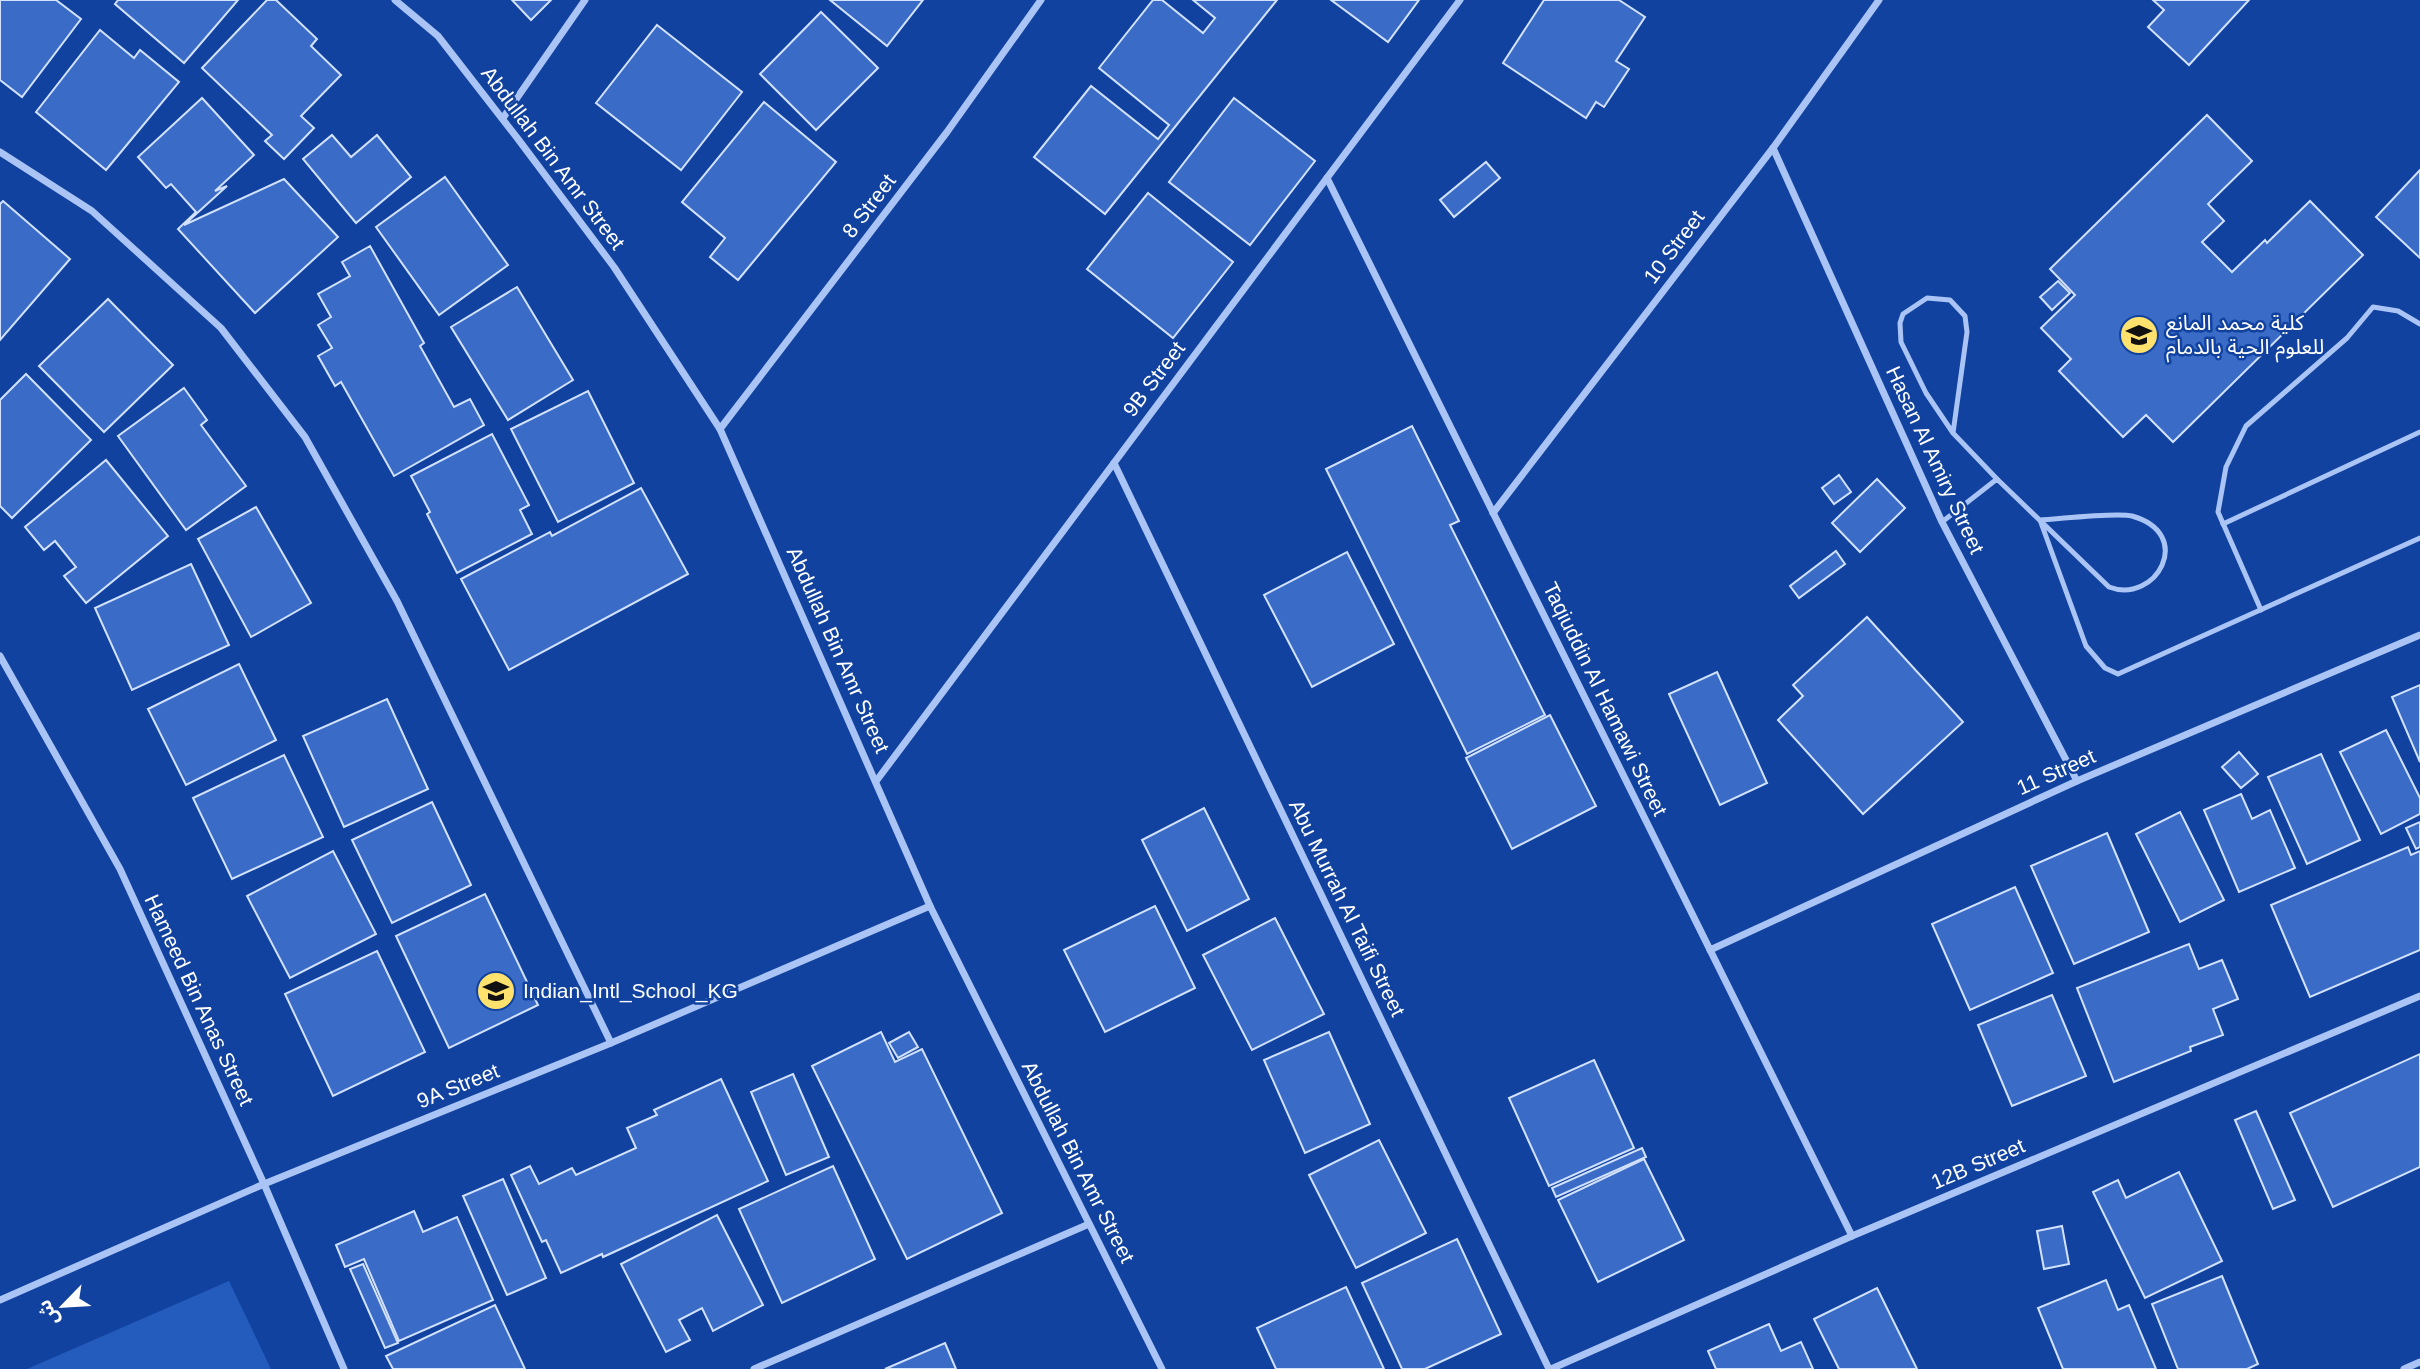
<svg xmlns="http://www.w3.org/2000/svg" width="2420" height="1369" viewBox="0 0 2420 1369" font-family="Helvetica,'Noto Sans Arabic',sans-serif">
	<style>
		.green { fill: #245cbe }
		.building { fill: #3a6cc7; stroke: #d2e2fe; stroke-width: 2 }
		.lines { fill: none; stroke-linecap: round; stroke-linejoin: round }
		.service { stroke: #a9c4f5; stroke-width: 5 }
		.minor { stroke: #a9c4f5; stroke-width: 7 }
		.labels { text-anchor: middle; stroke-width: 5; stroke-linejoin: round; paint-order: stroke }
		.street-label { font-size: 21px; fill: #fff; stroke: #11429f }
		.poi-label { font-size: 21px; fill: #fff; stroke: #11429f; text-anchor: start }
	</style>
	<rect width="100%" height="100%" fill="#11429f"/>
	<polygon class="green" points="229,1281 271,1369 27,1369"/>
	<g class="building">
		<polygon points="0,0 56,0 81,19 22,97 0,80"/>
		<polygon points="118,0 238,0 184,63 115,4"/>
		<polygon points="267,0 276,0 317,39 311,46 341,75 301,116 314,128 284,159 265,141 272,135 202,68"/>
		<polygon points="512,0 551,0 531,20"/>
		<polygon points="830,0 923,0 887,46"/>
		<polygon points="1153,0 1162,0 1203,33 1215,18 1193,0 1277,0 1105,214 1034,157 1091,86 1158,139 1169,125 1099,68"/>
		<polygon points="1331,0 1419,0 1388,42"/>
		<polygon points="1544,0 1619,0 1645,17 1616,61 1629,69 1604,107 1596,102 1586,118 1503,63"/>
		<polygon points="2153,0 2249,0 2189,65 2148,27 2164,10"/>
		<polygon points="821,12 878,68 816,130 760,74"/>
		<polygon points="657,25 742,92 681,170 596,103"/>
		<polygon points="100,30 134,58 140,50 179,82 106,170 36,112"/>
		<polygon points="202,98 254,155 215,191 227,186 184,225 284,179 338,237 255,313 178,229 196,212 171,184 166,188 138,157"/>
		<polygon points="1234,98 1315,161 1250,245 1169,182"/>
		<polygon points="764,102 836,162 738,280 710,257 725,238 682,202"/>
		<polygon points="2207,115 2252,161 2208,204 2224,221 2202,242 2232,272 2265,240 2267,243 2310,201 2363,255 2173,442 2146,415 2123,437 2059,371 2071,359 2041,328 2075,295 2050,269"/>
		<polygon points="332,135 351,157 377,135 411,177 356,223 303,159"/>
		<polygon points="1486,162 1500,178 1454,217 1440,200"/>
		<polygon points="2420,170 2420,258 2376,217"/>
		<polygon points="445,177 508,265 439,315 376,227"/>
		<polygon points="1148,193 1233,262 1173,338 1087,269"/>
		<polygon points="3,201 70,259 0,340 0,204"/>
		<polygon points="370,246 424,343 420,346 454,407 470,399 484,425 394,476 341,382 335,386 318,356 332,348 318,325 331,317 318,294 350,276 342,262"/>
		<polygon points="2058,281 2070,293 2052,310 2040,297"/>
		<polygon points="517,287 573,380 508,420 451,327"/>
		<polygon points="108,299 173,365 104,432 39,366"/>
		<polygon points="26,374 91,440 12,518 0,506 0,400"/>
		<polygon points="184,388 207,420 201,425 246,486 186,530 118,436"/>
		<polygon points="588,391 634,483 558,522 511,429"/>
		<polygon points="1412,426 1459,521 1450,525 1545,715 1467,754 1326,469"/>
		<polygon points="492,434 529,505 520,510 532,534 457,573 427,514 430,512 411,476"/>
		<polygon points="106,460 168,536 86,603 64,576 76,567 55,541 44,550 25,527"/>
		<polygon points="1839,475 1851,492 1834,504 1822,488"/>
		<polygon points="1877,479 1905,508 1860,552 1832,523"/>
		<polygon points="641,488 688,574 509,670 461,579 550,532 552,536"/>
		<polygon points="256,507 311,603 251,637 198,539"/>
		<polygon points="1836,551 1845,564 1799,598 1790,586"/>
		<polygon points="1347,552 1394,644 1312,687 1264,595"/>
		<polygon points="191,564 229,645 132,690 95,608"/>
		<polygon points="1867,617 1963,722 1863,814 1778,720 1803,696 1793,685"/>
		<polygon points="239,664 276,740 186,785 148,709"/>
		<polygon points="1717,672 1767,783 1720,805 1669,694"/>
		<polygon points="2420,685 2420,762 2392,697"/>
		<polygon points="387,699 428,789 344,827 303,736"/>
		<polygon points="1550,715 1596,806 1512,849 1466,758"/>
		<polygon points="2386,730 2420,798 2420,814 2381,834 2340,752"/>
		<polygon points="2239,752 2258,774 2241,788 2222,767"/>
		<polygon points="2321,754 2360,840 2307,864 2268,777"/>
		<polygon points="284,755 323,837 232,879 193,798"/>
		<polygon points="2241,794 2252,819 2270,810 2295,868 2239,892 2204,810"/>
		<polygon points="432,802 471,885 392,923 352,840"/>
		<polygon points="1204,808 1249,899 1187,931 1142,840"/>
		<polygon points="2180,812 2224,900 2180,922 2136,834"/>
		<polygon points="2420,822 2420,847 2416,849 2406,828"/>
		<polygon points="2107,833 2149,932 2074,964 2031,866"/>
		<polygon points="2408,847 2411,855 2420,851 2420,950 2310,997 2271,905"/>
		<polygon points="333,851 376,934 290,978 247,896"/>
		<polygon points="2015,887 2053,973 1970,1010 1932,924"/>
		<polygon points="485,894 538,1005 449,1048 396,936"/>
		<polygon points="1155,906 1195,988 1105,1032 1064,950"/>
		<polygon points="1275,918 1324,1014 1252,1050 1203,955"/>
		<polygon points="2189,944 2199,969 2222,960 2238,999 2213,1009 2223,1035 2190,1047 2191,1051 2114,1082 2077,988"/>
		<polygon points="377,951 425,1052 333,1096 285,994"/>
		<polygon points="2052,995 2086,1076 2012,1106 1978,1025"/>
		<polygon points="881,1032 895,1062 922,1049 1002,1213 907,1259 812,1066"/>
		<polygon points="909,1032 918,1047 898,1058 889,1043"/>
		<polygon points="1329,1032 1370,1124 1305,1153 1264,1060"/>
		<polygon points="2420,1054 2420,1167 2333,1207 2290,1113"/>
		<polygon points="1594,1060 1634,1148 1549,1186 1509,1098"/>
		<polygon points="793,1074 829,1157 786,1175 751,1092"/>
		<polygon points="721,1079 768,1181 603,1257 602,1254 561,1273 546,1240 542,1242 511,1175 530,1166 539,1184 572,1168 576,1175 636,1148 627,1128 657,1115 654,1110"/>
		<polygon points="2256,1111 2295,1200 2273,1209 2235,1120"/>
		<polygon points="1379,1140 1426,1233 1356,1268 1309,1175"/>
		<polygon points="1642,1148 1646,1157 1556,1197 1552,1188"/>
		<polygon points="1644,1159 1684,1240 1598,1282 1558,1200"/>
		<polygon points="833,1166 875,1259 782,1303 739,1209"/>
		<polygon points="2179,1172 2222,1261 2145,1298 2093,1192 2118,1180 2126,1198"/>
		<polygon points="503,1179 546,1278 507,1295 463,1196"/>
		<polygon points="414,1211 423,1232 457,1217 493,1300 399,1341 364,1259 345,1267 336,1245"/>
		<polygon points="717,1215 763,1305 713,1331 702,1308 679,1320 690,1340 666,1352 621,1264"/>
		<polygon points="2062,1226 2069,1264 2044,1269 2037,1231"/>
		<polygon points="1457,1239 1501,1334 1425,1369 1402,1369 1362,1283"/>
		<polygon points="363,1264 398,1343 385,1348 350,1269"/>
		<polygon points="2222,1276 2258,1364 2247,1369 2178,1369 2152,1304"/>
		<polygon points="2106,1280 2118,1310 2129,1305 2156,1369 2063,1369 2038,1308"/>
		<polygon points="1346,1287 1384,1369 1276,1369 1257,1328"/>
		<polygon points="1877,1288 1917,1369 1839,1369 1814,1319"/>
		<polygon points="495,1305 525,1369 393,1369 386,1356"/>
		<polygon points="1769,1324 1781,1351 1801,1342 1813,1369 1716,1369 1708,1351"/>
		<polygon points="945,1343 956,1369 885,1369"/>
	</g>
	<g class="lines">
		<g class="service">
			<polyline points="1953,433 1967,332 1965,316 1950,300 1927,298 1903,314 1900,323 1901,342 1926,393 1953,433 1997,479"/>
			<path d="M1942,522l55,-43 112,108c47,18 87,-53 23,-71 -15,-4 -73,3 -92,4l46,126 19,22 13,6 302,-136"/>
			<polyline points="2223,524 2420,432"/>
			<polyline points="2261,610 2218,512 2226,467 2246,426 2347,338 2373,307 2398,311 2420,324"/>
		</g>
		<g class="minor">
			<polyline points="395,0 438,36 518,139 614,267 720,429 930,906 1162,1369"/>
			<polyline points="503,118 585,0"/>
			<polyline points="1773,148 1942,522 2077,781"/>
			<polyline points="0,152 92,211 221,328 305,437 397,601 611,1043"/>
			<polyline points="1327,178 1852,1236"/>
			<polyline points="720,429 947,132 1041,0"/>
			<polyline points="1114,463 1549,1369"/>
			<polyline points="1493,513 1773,148 1879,0"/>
			<polyline points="0,656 120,869 264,1184 344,1369"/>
			<polyline points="877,780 1460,0"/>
			<polyline points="1710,950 2077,781 2420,635"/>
			<polyline points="0,1300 264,1184 611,1043 930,906"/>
			<polyline points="754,1369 1089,1224"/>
			<polyline points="1551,1369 1852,1236 2420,996"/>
			<polyline points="2404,1369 2420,1362"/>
		</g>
	</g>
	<defs>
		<symbol id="university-disc" viewBox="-11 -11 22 22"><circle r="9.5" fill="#ffe26d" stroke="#11429f"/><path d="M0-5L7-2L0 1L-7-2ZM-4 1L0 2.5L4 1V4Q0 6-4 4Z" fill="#111"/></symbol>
		<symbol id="school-disc" viewBox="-11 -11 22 22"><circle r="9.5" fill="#ffe26d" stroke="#11429f"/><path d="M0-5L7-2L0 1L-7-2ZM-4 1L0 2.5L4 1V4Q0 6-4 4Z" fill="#111"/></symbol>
	</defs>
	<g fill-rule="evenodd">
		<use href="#university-disc" x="2117" y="313" width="44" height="44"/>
		<use href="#school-disc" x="474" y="969" width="44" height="44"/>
	</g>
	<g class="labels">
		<g class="street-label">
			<text transform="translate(553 158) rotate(53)" y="7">Abdullah Bin Amr Street</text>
			<text transform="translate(869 206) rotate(-53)" y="7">8 Street</text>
			<text transform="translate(1674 247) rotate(-53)" y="7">10 Street</text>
			<text transform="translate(1154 379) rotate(-53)" y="7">9B Street</text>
			<text transform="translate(1935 460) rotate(65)" y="7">Hasan Al Amiry Street</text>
			<text transform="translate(838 650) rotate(66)" y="7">Abdullah Bin Amr Street</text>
			<text transform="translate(1605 699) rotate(64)" y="7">Taqiuddin Al Hamawi Street</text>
			<text transform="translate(2056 772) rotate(-24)" y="7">11 Street</text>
			<text transform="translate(1347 908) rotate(64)" y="7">Abu Murrah Al Taifi Street</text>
			<text transform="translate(199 1000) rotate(65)" y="7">Hameed Bin Anas Street</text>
			<text transform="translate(458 1086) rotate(-22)" y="7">9A Street</text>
			<text transform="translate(1078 1162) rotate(63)" y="7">Abdullah Bin Amr Street</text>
			<text transform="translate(1978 1164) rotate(-23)" y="7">12B Street</text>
		</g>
		<g class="poi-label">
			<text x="2166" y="330">كلية محمد المانع<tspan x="2166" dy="24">للعلوم الحية بالدمام</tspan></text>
			<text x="523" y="998">Indian_Intl_School_KG</text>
		</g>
	</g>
	<g transform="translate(63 1306) rotate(245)" stroke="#11429f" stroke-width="5" paint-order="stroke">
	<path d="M0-5L12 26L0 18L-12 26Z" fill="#ffffff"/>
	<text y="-10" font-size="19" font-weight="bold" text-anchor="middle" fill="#ffffff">ش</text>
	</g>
</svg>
